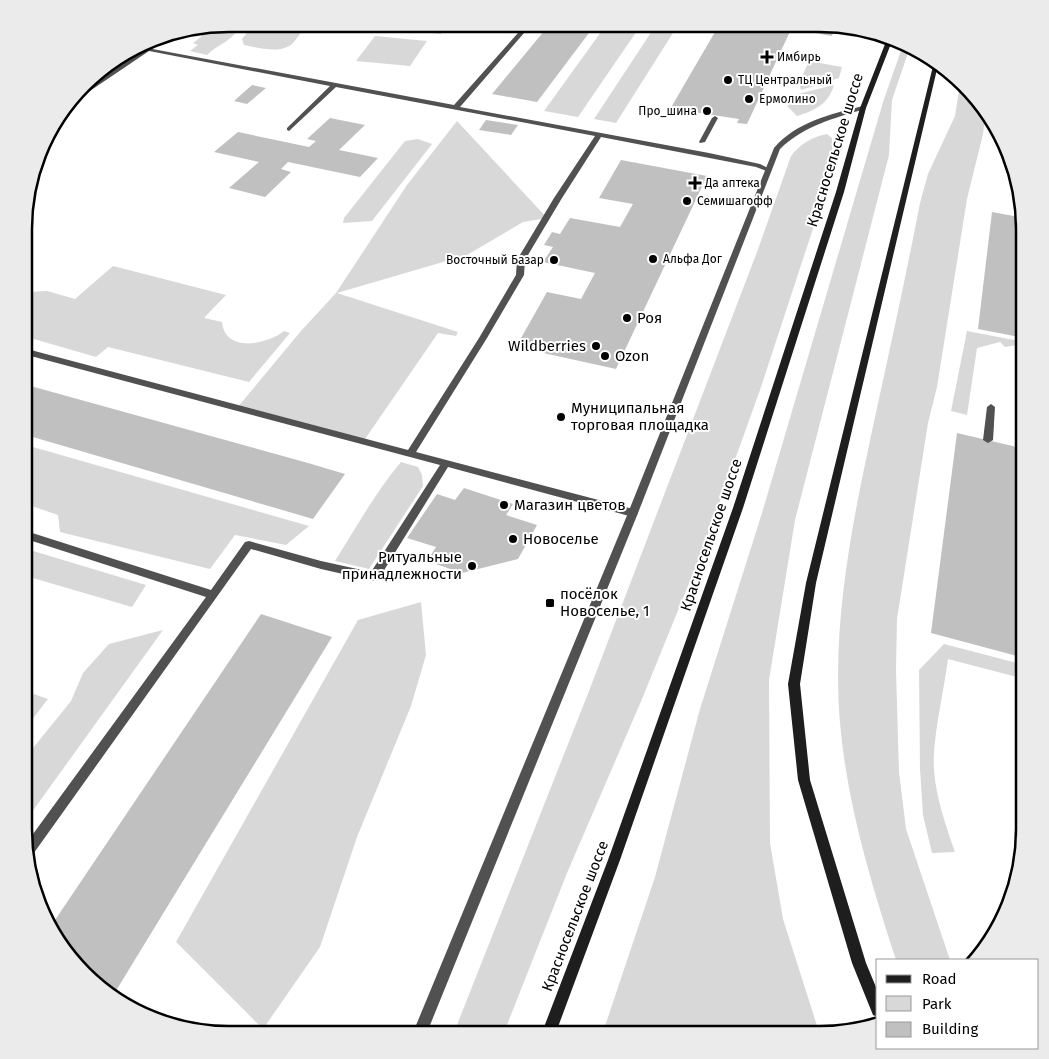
<svg xmlns="http://www.w3.org/2000/svg" width="1049" height="1059" viewBox="0 0 1049 1059" font-family="'Fira Sans',sans-serif">
	<style>
		.green { fill: #d8d8d8 }
		.building { fill: #c0c0c0 }
		.lines { fill: none; stroke-linecap: round; stroke-linejoin: round }
		.lane { fill: #515151; fill-rule: evenodd }
		.street { fill: #515151; fill-rule: evenodd }
		.secondary { fill: #1e1e1e; fill-rule: evenodd }
		.poi-dot { fill: #000; stroke: #fff; stroke-width: 2 }
		.labels { text-anchor: middle; stroke-width: 4; stroke-linejoin: round; paint-order: stroke }
		.far-poi-label { font-size: 12px; fill: #000; stroke: #fff; text-anchor: start }
		.street-label { font-size: 15px; fill: #000; stroke: #fff }
		.poi-label { font-size: 15px; fill: #000; stroke: #fff; text-anchor: start }
		.rim { fill: none; stroke: #000; stroke-width: 2.5 }
	</style>
	<rect width="100%" height="100%" fill="#fff"/>
	<g class="green">
		<path d="M254,24h53c-5,6 -10,15 -15,20 -12,10 -33,4 -48,1l-2,-6z"/>
		<polygon points="379,24 448,24 441,34 377,27"/>
		<path d="M224,25l15,3c-8,14 -21,16 -32,27l-17,-4 8,-6 -5,-2 8,-6 1,-3z"/>
		<polygon points="606,25 641,25 578,117 544,111"/>
		<polygon points="656,25 678,25 616,123 594,119"/>
		<polygon points="375,36 427,41 410,66 356,61"/>
		<polygon points="903,45 910,47 892,100 889,155 795,520 769,680 770,843 783,919 820,1035 602,1035 655,877 700,709 762,513 884,99"/>
		<polygon points="809,61 842,67 839,78 801,90 799,83"/>
		<path d="M960,84l23,20 3,7 -3,23 -16,65 -30,188 -9,36 -31,196 -1,51 3,102 7,57 44,131h-54c-25,-77 -49,-156 -56,-237 -9,-106 15,-213 37,-315 15,-69 30,-137 43,-205l8,-29 27,-58z"/>
		<path d="M834,85c-6,20 -19,25 -37,31l-10,-10 11,-12z"/>
		<polygon points="457,121 547,218 523,222 467,255 337,293 458,332 456,336 438,333 363,442 237,408 301,331 336,293 407,185"/>
		<path d="M827,134l5,4v18l-6,33 -66,201 -59,164 -59,145 -75,174 -64,162h-50l136,-344 168,-439 34,-96c9,-12 21,-19 36,-22z"/>
		<polygon points="418,139 432,144 372,221 343,223 344,218 405,141"/>
		<path d="M113,266l113,29 -22,23 18,4c3,31 44,23 62,9l6,2 -41,49 -141,-35 -12,10 -69,-20v-45l20,-1 28,8z"/>
		<polygon points="967,331 1025,342 1025,350 1017,345 1005,347 1000,342 977,348 967,415 951,411"/>
		<polygon points="26,445 309,526 286,545 235,535 210,569 60,532 58,515 26,504"/>
		<path d="M401,462l17,5 4,8 1,11 -54,83 -34,-8c21,-33 40,-68 66,-99z"/>
		<polygon points="30,550 146,585 132,607 26,576 26,562"/>
		<polygon points="421,602 426,655 411,706 357,837 320,947 263,1029 176,942 358,620"/>
		<polygon points="163,630 24,823 25,758 71,701 83,673 109,644"/>
		<path d="M944,644l81,21v14l-77,-20c-4,32 -16,81 -14,111 2,28 12,56 21,82l-23,1 -9,-38 -3,-46 -1,-99z"/>
		<polygon points="25,691 48,699 25,729"/>
	</g>
	<g class="building">
		<polygon points="549,25 595,25 537,102 492,94"/>
		<polygon points="719,25 793,25 747,124 737,123 739,119 700,113 683,110 681,113 669,111"/>
		<polygon points="812,25 837,25 835,29 839,29 838,33 833,32 832,36 809,32"/>
		<polygon points="252,85 266,88 247,104 234,101"/>
		<polygon points="330,118 365,125 339,150 378,158 360,177 288,162 281,169 291,172 265,197 229,188 259,162 214,152 238,132 309,147 316,141 307,139"/>
		<polygon points="486,120 518,125 511,135 479,130"/>
		<polygon points="621,160 707,176 616,369 516,347 547,292 581,299 595,273 543,262 553,247 544,245 552,232 560,234 570,218 620,227 633,204 599,198"/>
		<polygon points="992,212 1025,218 1025,338 978,329"/>
		<polygon points="27,385 308,463 345,474 313,519 26,435"/>
		<polygon points="957,433 1025,449 1025,658 931,633"/>
		<polygon points="464,488 513,504 506,515 537,525 518,559 462,573 427,561 436,547 407,538 437,494 455,500"/>
		<polygon points="261,614 332,637 114,994 66,955 51,926"/>
	</g>
	<g class="lines">
		<g class="lane">
			<polygon points="525,25 531,25 460,107 709,153 760,164 772,170 769,172 756,167 601,137 562,198 525,260 524,275 487,338 416,452 633,509 638,513 636,516 633,517 448,467 378,580 374,581 321,569 251,549 31,857 27,859 25,845 206,597 26,539 26,531 211,590 245,542 249,541 321,561 371,572 440,465 27,355 27,349 408,450 479,338 516,275 517,260 554,198 595,136 336,87 289,131 287,130 287,128 330,86 144,50 147,48 454,105"/>
			<polygon points="115,63 125,65 126,66 123,68 110,65"/>
			<polygon points="715,116 718,118 705,142 700,143 699,142 712,118"/>
			<polygon points="991,404 995,407 993,440 988,443 983,440 987,407"/>
		</g>
		<g class="street">
			<polygon points="169,34 149,51 75,101 72,102 78,94 145,49 159,37"/>
			<path d="M863,106l3,2 -1,1c-31,9 -61,17 -85,40l-142,364 -212,522h-14l216,-522 146,-365c22,-26 57,-34 89,-42z"/>
		</g>
		<g class="secondary">
			<polygon points="887,39 892,41 866,108 844,192 743,508 620,860 555,1035 541,1035 608,860 733,508 836,192 860,108"/>
			<polygon points="934,62 938,65 816,583 800,684 810,780 866,963 878,992 878,1017 873,1015 852,963 798,780 788,684 806,583"/>
		</g>
	</g>
	<g class="poi-dot">
		<path d="M764.5 49.5h5v5h5v5h-5v5h-5v-5h-5v-5h5z"/>
		<circle cx="728" cy="80" r="5"/>
		<circle cx="749" cy="99" r="5"/>
		<circle cx="707" cy="111" r="5"/>
		<path d="M692.5 175.5h5v5h5v5h-5v5h-5v-5h-5v-5h5z"/>
		<circle cx="687" cy="201" r="5"/>
		<circle cx="653" cy="259" r="5"/>
		<circle cx="554" cy="260" r="5"/>
		<circle cx="627" cy="318" r="5"/>
		<circle cx="596" cy="346" r="5"/>
		<circle cx="605" cy="356" r="5"/>
		<circle cx="561" cy="417" r="5"/>
		<circle cx="504" cy="505" r="5"/>
		<circle cx="513" cy="539" r="5"/>
		<circle cx="472" cy="566" r="5"/>
		<rect x="545" y="598" width="10" height="10" rx="2.5"/>
	</g>
	<g class="labels">
		<g class="far-poi-label">
			<text x="777" y="61">Имбирь</text>
			<text x="738" y="84">ТЦ Центральный</text>
			<text x="759" y="103">Ермолино</text>
			<text x="697" y="115" text-anchor="end">Про_шина</text>
			<text x="705" y="187">Да аптека</text>
			<text x="697" y="205">Семишагофф</text>
			<text x="663" y="263">Альфа Дог</text>
			<text x="544" y="264" text-anchor="end">Восточный Базар</text>
		</g>
		<g class="street-label">
			<text transform="translate(835 150) rotate(-73)" y="5">Красносельское шоссе</text>
			<text transform="translate(711 535) rotate(-71)" y="5">Красносельское шоссе</text>
			<text transform="translate(575 916) rotate(-69)" y="5">Красносельское шоссе</text>
		</g>
		<g class="poi-label">
			<text x="637" y="323">Роя</text>
			<text x="586" y="351" text-anchor="end">Wildberries</text>
			<text x="615" y="361">Ozon</text>
			<text x="571" y="413">Муниципальная<tspan x="571" dy="17">торговая площадка</tspan></text>
			<text x="514" y="510">Магазин цветов</text>
			<text x="523" y="544">Новоселье</text>
			<text x="462" y="562" text-anchor="end">Ритуальные<tspan x="462" dy="17">принадлежности</tspan></text>
			<text x="560" y="599">посёлок<tspan x="560" dy="17">Новоселье, 1</tspan></text>
		</g>
	</g>
	<path d="M0 0H1049V1059H0ZM229 32H819A197 197 0 0 1 1016 229V829A197 197 0 0 1 819 1026H229A197 197 0 0 1 32 829V229A197 197 0 0 1 229 32Z" fill="#ebebeb" fill-rule="evenodd"/>
	<path class="rim" d="M229 32H819A197 197 0 0 1 1016 229V829A197 197 0 0 1 819 1026H229A197 197 0 0 1 32 829V229A197 197 0 0 1 229 32Z"/>
	<rect x="876" y="959" width="162" height="90" fill="#ffffff" stroke="#999999"/>
	<rect x="886" y="975" width="25" height="8" fill="#1e1e1e" stroke="#999999"/>
	<text x="922" y="984" font-size="15" fill="#000000">Road</text>
	<rect x="886" y="996" width="25" height="15" fill="#d8d8d8" stroke="#999999"/>
	<text x="922" y="1009" font-size="15" fill="#000000">Park</text>
	<rect x="886" y="1022" width="25" height="15" fill="#c0c0c0" stroke="#999999"/>
	<text x="922" y="1034" font-size="15" fill="#000000">Building</text>
</svg>
